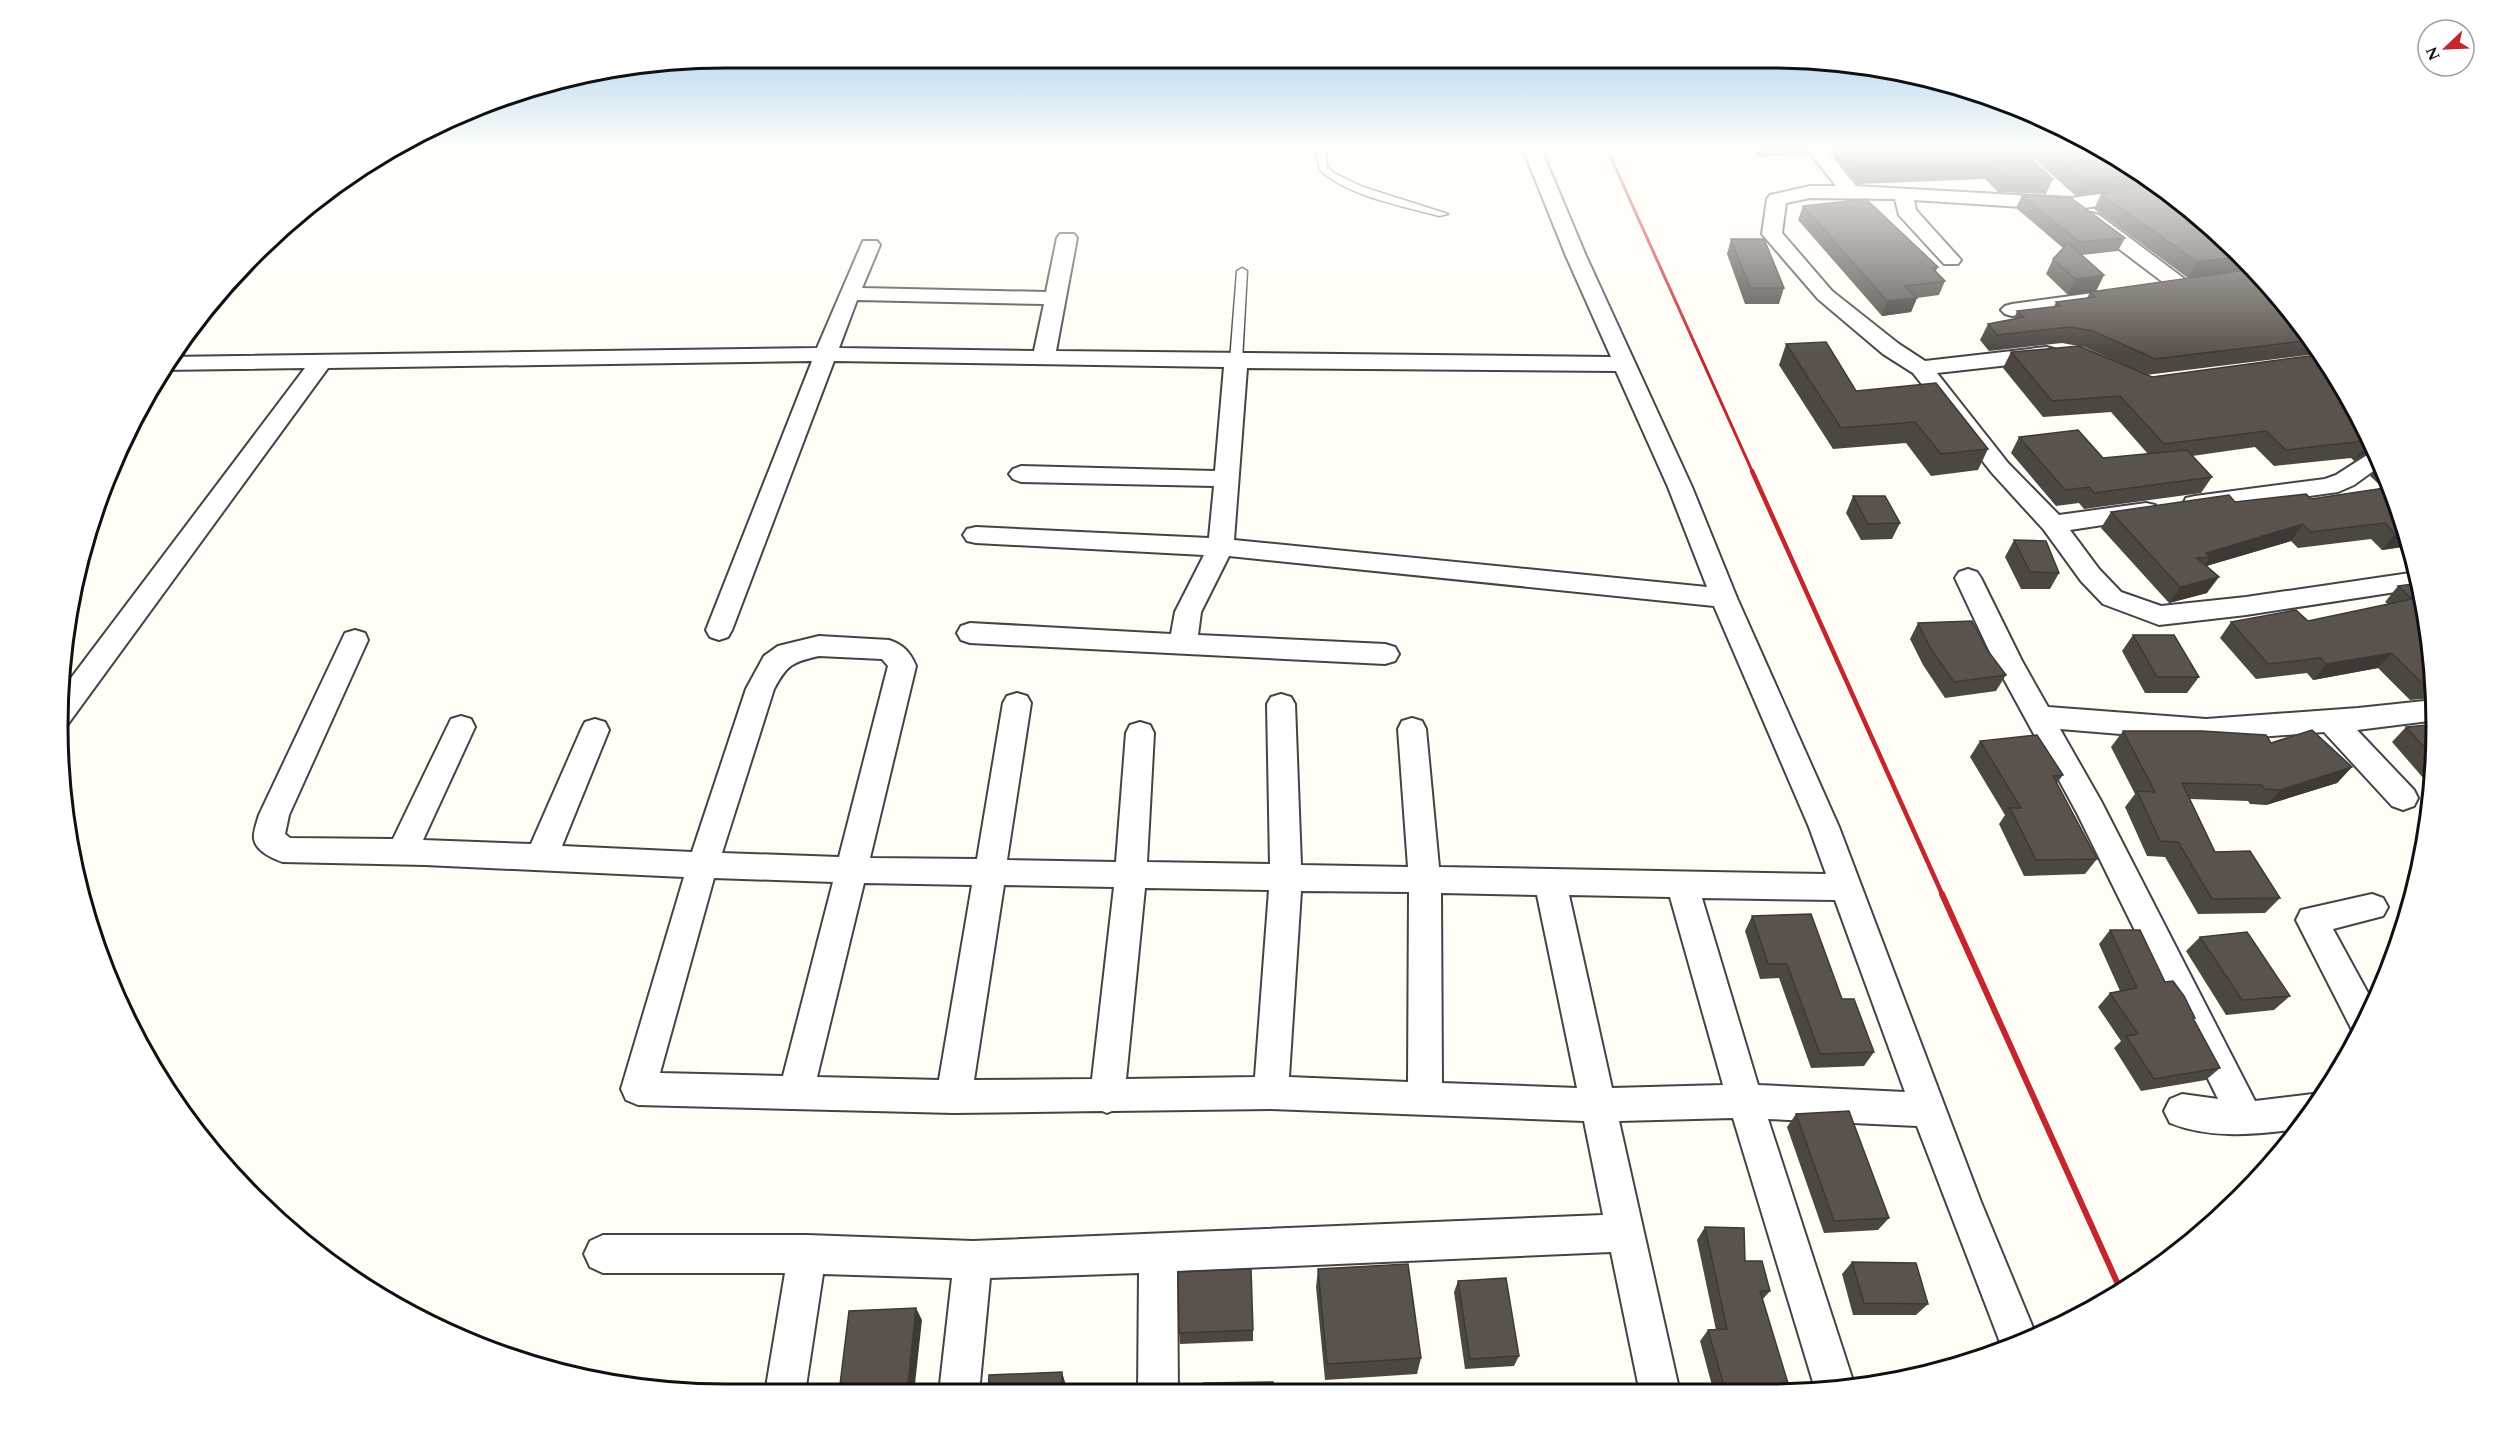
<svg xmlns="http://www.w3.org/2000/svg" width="2494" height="1451" viewBox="0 0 2494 1451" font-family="Spectral,serif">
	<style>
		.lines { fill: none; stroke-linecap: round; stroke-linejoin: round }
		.lane-casing { stroke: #444; stroke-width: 3 }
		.street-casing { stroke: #444; stroke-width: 4 }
		.lane { fill: #fff; fill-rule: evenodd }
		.street { fill: #fff; fill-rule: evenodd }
		.rail-far2 { stroke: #c4262e; stroke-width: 3 }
		.rail-far1 { stroke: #c4262e; stroke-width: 4.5 }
		.rail { stroke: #c4262e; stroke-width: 6 }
		.wall { fill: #4d4742 }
		.shaded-wall { fill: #3f3936 }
		.building { fill: #5a524d; stroke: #3f3936; stroke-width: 1.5 }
		.rim { fill: none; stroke: #111; stroke-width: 3 }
	</style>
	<rect width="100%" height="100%" fill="#fffdf5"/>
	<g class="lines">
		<defs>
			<g id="lane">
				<path d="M1315,149h10l2,18 7,6 29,14 85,27 -9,2c-36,-10 -92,-20 -119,-46z"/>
				<polygon points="1242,268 1247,271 1242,361 1236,364 1230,361 1237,271"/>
			</g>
			<g id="street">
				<path d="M1523,149h18l45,107 106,231 45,111 102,229 142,375 55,133 -33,15 -86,-224 -149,-7 86,265 -38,8 -83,-274 -114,3 61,272h-40l-29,-141 -434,19 1,122h-40l1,-120 -149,5 -11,115h-40l13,-115 -129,-4 -18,119h-40l20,-120h-182l-13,-6 -6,-13 6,-13 13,-6h204l166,6 630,-26 -19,-94 -313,-12 -159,2 -5,2 -5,-2 -148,2 -316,-8 -12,-5 -5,-11 63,-212 -259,-12 -142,-3c-10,-3 -27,-11 -29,-23 -1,-7 3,-17 5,-24l86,-182 10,-3 10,3 3,7 -79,175 -4,19 5,4 103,1 58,-120 10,-3 10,3 4,8 -52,113 108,4 50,-114 4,-8 10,-3 10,3 4,8 -47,116 130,6 54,-163 18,-33 14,-10 41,-10 70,4c15,5 21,12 27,26l-46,192 107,1 26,-156 4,-7 10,-3 10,3 4,7 -24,157 109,2 10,-129 4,-8 10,-3 10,3 4,8 -7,129 123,2 -3,-160 4,-7 10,-3 10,3 4,7 6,161 107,2 -10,-138 4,-8 10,-3 10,3 4,8 13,138 387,7 -17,-47 -95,-221 -485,-50 -28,56 -3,23 187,9 10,3 4,7 -4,7 -10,3 -415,-21 -9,-3 -4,-7 4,-7 9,-3 201,11 4,-22 29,-57 -228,-12 -9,-2 -4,-6 4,-6 9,-2 233,11 5,-52 -193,-4 -8,-3 -4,-5 4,-5 8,-3 194,5 9,-104 -390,-6 -102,269 -4,7 -9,3 -9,-3 -4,-7 106,-269 -484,7 -260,356 -11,2 5,-36 243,-322 -144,2 7,-13 649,-9 46,-107h14l3,4 -18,43 184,4 11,-54 3,-4h14l3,4 -21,113 555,6 -45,-101zM857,300l187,4 -10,47 -195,-3zM1247,368l369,3 52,116 39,100 -473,-47zM819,656l63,3 6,7 -49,191 -117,-4 52,-164c13,-24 18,-27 45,-33zM714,878l119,4 -50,194 -123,-3zM864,883l108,2 -33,195 -122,-3zM1004,885l110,2 -22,192 -118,1zM1145,888l124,2 -14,187 -129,2zM1301,891l108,1 -1,190 -119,-5zM1441,893l96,2 40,193 -135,-5zM1569,895l101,2 53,188 -111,3zM1702,898l133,2 70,192 -147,-7z"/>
				<polygon points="1807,149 1826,149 1856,186 2071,198 2138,189 2145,191 2148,195 2145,199 2071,210 1914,200 1916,210 1961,260 1958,264 1944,264 1899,215 1895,199 1810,198 1786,203 1782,233 1832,291 1899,344 1925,361 2046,347 2054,349 2057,354 2054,359 2046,361 1937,373 2008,463 2059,515 2146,503 2155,505 2158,511 2155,517 2070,530 2099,569 2121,592 2161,606 2246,597 2417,572 2422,588 2246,615 2159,625 2103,604 2081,581 2044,530 1992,473 1913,373 1883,354 1818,299 1762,234 1767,199 1770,195 1810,186 1836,186"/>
				<polygon points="2092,213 2099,215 2190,283 2193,287 2190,291 2157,296 2150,294 2147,290 2150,286 2164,283 2085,223 2082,219 2085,215"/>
				<polygon points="2093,293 2100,295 2103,299 2100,303 2012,316 2005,314 2001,310 2005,306 2012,304"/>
				<polygon points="2375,450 2383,464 2354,485 2338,492 2195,512 2186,510 2183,504 2186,498 2195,496 2325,479 2336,475"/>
				<path d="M1968,569l9,3 4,6 41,83 26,46 158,12 152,-11 76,-8 3,20 -80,10 57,60 4,8 -4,8 -11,4 -11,-4 -68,-74 -118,9 -146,-12 41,72 154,300 58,-7 10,4 -25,31c-43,6 -88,10 -128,-6l-6,-12 6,-12 12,-5 36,5 -141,-286 -83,-152 -39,-83 4,-6z"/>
				<polygon points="2372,894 2383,898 2388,907 2383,916 2333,929 2374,1004 2358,1034 2353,1032 2296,920 2301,910"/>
			</g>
		</defs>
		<use href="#lane" class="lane-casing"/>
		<use href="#street" class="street-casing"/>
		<use href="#lane" class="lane"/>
		<use href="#street" class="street"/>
		<polyline class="rail-far2" points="1607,149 1753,473"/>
		<polyline class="rail-far1" points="1752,471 1943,896"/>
		<polyline class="rail" points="1942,894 2121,1291"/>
	</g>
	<g class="wall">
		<polygon points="1754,149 1810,149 1808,154 1759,157"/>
		<polygon points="1828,149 2021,149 2053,179 2046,194 1998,192 1985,179 1857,184"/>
		<polygon points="2023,149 2099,149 2241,253 2324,353 2146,375 2152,377 2324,354 2375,448 2354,461 2351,458 2274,466 2255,447 2192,456 2212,477 2201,493 2084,509 2079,503 2056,506 2011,453 2019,437 2103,458 2148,454 2111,412 2043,417 2003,368 2011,352 2136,370 2084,347 2062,343 1989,351 1980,340 1988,324 2014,319 2017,311 2054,307 2056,302 2087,298 2090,292 2245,270 2188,278 2094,209 2101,194 2149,187 2076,196"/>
		<polygon points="2022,195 2125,238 2118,251 2082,255 2104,275 2096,291 2068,295 2046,274 2053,259 2063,248 2016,208"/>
		<polygon points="1803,206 1938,267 1936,271 1945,281 1939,295 1917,298 1911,312 1882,316 1798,220"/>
		<polygon points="1731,239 1784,288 1779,304 1745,304 1727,254"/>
		<polygon points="1786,344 1856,391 1988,449 1978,470 1931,476 1906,443 1833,449 1779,365"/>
		<polygon points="2382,461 2386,469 2409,546 2382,550 2371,539 2298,548 2291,541 2206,566 2207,593 2169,603 2101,528 2111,512 2235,502 2311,499 2383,488 2370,476"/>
		<polygon points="1853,496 1900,523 1892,539 1861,540 1846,513"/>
		<polygon points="2014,540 2059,573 2050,589 2021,589 2005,557"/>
		<polygon points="2398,586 2424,595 2434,698 2410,700 2378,668 2313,680 2307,673 2256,679 2220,638 2231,622 2308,621 2388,604 2385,602"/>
		<polygon points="1918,623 1988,651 2006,675 1996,691 1945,698 1923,665 1910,639"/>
		<polygon points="2133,635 2199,677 2187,693 2145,693 2122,651"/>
		<polygon points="2436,718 2437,725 2431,787 2392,742 2406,727 2433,724 2432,723"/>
		<polygon points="2123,731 2271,743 2352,767 2337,783 2266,805 2250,804 2248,801 2190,799 2215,852 2280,898 2265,913 2198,914 2165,857 2147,856 2125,807 2135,794 2111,747"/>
		<polygon points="1980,741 2063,775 2057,783 2097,859 2085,874 2024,876 1999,824 2005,815 1970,757"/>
		<polygon points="1752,916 1842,999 1874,1052 1864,1066 1811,1068 1779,978 1760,979 1745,931"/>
		<polygon points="2110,930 2165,982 2193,1019 2220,1068 2206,1080 2141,1091 2114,1048 2121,1041 2098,1007 2110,993 2120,991 2099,944"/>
		<polygon points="2200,937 2290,996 2274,1010 2226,1015 2186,951"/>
		<polygon points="1796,1114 1889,1218 1878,1230 1824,1233 1787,1127"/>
		<polygon points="1705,1227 1745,1261 1770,1291 1762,1300 1791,1393 1714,1393 1700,1341 1708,1330 1716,1330 1697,1240"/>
		<polygon points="1852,1262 1928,1304 1916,1315 1853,1315 1842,1274"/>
		<polygon points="1318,1269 1421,1358 1417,1374 1325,1380 1316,1287"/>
		<polygon points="1458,1281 1519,1356 1514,1366 1465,1369 1454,1292"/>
		<polygon points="1253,1330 1253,1341 1180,1344 1179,1333"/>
	</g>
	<g class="shaded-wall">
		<polygon points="2144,173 2159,186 2076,196 2083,180"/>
		<polygon points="2244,256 2254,269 2188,278 2197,262"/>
		<polygon points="2104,275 2096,291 2068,295 2075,279"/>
		<polygon points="1917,298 1911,312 1882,316 1887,301"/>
		<polygon points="2371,441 2374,448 2354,461 2367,444"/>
		<polygon points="2303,524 2291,541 2203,567 2210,557 2206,553"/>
		<polygon points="2405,532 2409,546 2382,550 2395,534"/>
		<polygon points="2219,577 2207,593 2169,603 2180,587"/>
		<polygon points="2392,653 2378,668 2313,680 2326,664"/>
		<polygon points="2352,767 2337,783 2266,805 2280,790"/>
		<polygon points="916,1308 922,1320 914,1393 907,1393"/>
		<polygon points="1062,1372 1065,1382 1065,1393 1061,1393"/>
	</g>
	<g class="building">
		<polygon points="1846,149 2021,149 2053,179 2005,176 1991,164 1862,168"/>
		<polygon points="2047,149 2099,149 2140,169 2144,173 2083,180"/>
		<polygon points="2159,185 2241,253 2244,256 2197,262 2101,194"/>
		<polygon points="2022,195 2071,198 2125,238 2079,242"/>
		<polygon points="1866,199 1938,267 1932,268 1945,281 1905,286 1917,298 1887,301 1803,206"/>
		<polygon points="1731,239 1764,239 1784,288 1750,288"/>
		<polygon points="2068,243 2104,275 2075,279 2053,259"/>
		<polygon points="2254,269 2313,340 2155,359 2093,331 2070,327 1997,335 1988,324 2024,317 2017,311 2060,306 2056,302 2095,297 2090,292"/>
		<polygon points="1826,342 1856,391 1936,383 1988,449 1941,454 1915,422 1841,428 1786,344"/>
		<polygon points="2079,346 2152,377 2324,354 2371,441 2367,444 2363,441 2286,450 2266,431 2164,444 2120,396 2052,401 2011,352"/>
		<polygon points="2078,430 2103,458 2187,450 2212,477 2094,493 2089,487 2065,490 2019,437"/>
		<polygon points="2391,487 2405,532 2395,534 2385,523 2311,532 2303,524 2206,553 2210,557 2197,558 2219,577 2180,587 2111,512 2229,495 2235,502 2306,494 2311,499"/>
		<polygon points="1853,496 1885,496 1900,523 1868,524"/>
		<polygon points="2014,540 2046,541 2059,573 2030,572"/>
		<polygon points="2420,583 2424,595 2433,684 2424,685 2392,653 2326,664 2320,658 2268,664 2231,622 2296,610 2308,621 2412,599 2398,586"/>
		<polygon points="1972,621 1988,651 2006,675 1954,682 1931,649 1918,623"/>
		<polygon points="2133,635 2174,635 2199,677 2157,677"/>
		<polygon points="2437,724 2437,725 2434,758 2406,727"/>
		<polygon points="2312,730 2352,767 2280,790 2264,789 2262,785 2182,783 2215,852 2250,851 2280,898 2212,899 2178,842 2160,841 2137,791 2155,792 2123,731 2202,731 2266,735 2271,743"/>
		<polygon points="2037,735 2063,775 2053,776 2097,859 2036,860 2010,808 2021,808 1980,741"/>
		<polygon points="1811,914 1842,999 1854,999 1874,1052 1820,1054 1787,964 1768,964 1752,916"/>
		<polygon points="2110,930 2140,930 2165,982 2173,981 2184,996 2195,1018 2193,1018 2220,1068 2154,1079 2126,1036 2138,1034 2110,993 2137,988"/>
		<polygon points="2247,932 2290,996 2242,1000 2200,937"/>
		<polygon points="1849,1111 1889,1218 1834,1221 1796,1114"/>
		<polygon points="1705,1227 1744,1228 1745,1261 1762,1261 1770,1291 1760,1291 1791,1393 1726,1393 1708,1330 1727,1329"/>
		<polygon points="1852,1262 1916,1263 1928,1304 1864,1303"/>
		<polygon points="1408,1264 1421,1358 1327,1364 1318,1269"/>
		<polygon points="1251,1269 1253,1330 1179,1333 1178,1272"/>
		<polygon points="1506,1278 1519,1356 1470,1359 1458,1281"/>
		<polygon points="916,1308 907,1393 839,1393 849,1311"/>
		<polygon points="1062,1372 1061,1393 988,1393 989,1375"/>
		<polygon points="1273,1382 1273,1393 1204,1393 1204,1383"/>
	</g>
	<linearGradient id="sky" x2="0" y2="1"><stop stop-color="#95c6ee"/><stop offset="0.42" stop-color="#fffefa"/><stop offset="1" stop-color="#fffefa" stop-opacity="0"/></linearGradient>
	<rect width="2494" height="353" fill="url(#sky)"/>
	<path d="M0 0H2494V1451H0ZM726 68H1768A658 658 0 0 1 2426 726V726A658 658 0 0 1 1768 1384H726A658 658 0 0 1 68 726V726A658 658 0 0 1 726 68Z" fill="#fff" fill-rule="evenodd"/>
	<path class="rim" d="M726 68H1768A658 658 0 0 1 2426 726V726A658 658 0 0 1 1768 1384H726A658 658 0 0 1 68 726V726A658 658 0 0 1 726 68Z"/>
	<g transform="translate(2446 48) rotate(247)"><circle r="28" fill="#ffffff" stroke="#a0a0a0" stroke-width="1.5"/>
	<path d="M0-4.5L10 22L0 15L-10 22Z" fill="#c4262e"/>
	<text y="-9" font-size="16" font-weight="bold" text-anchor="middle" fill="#111111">N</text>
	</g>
</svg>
